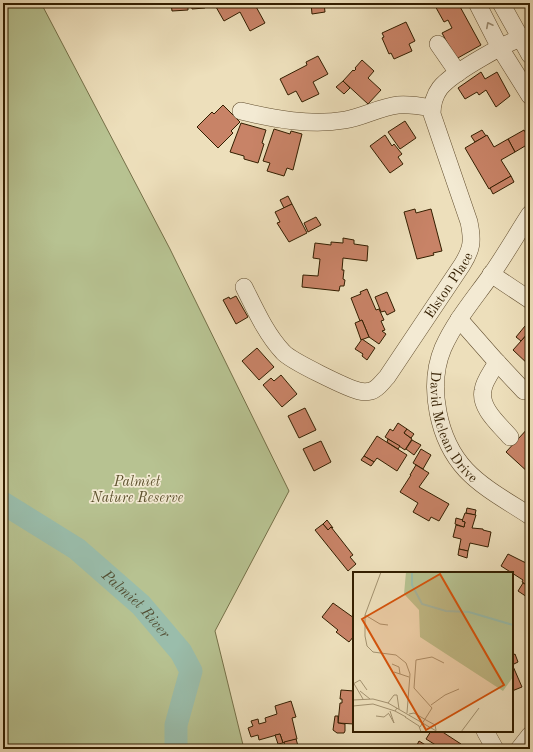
<svg xmlns="http://www.w3.org/2000/svg" width="533" height="752" viewBox="0 0 533 752" font-family="'Old Standard TT',serif">
	<style>
		.green { fill: #b7c291; stroke: #757048 }
		.lines { fill: none; stroke-linecap: round; stroke-linejoin: round }
		.river { stroke: #9abdab; stroke-width: 23 }
		.building { fill: #c88367; stroke: #331e00 }
		.minor-casing { stroke: #624e2f; stroke-width: 18 }
		.minor { stroke: #f3ead3; stroke-width: 17 }
		.oneway { stroke: #9d8e74 }
		.labels { text-anchor: middle; stroke-width: 3.5; stroke-linejoin: round; paint-order: stroke }
		.street-label { font-size: 14px; fill: #331e00; stroke: #f3ead3 }
		.park-label { font-size: 14px; font-style: italic; fill: #5b4f2c; stroke: #f3ead3 }
		.water-label { font-size: 15px; font-style: italic; fill: #524e33; stroke: #f3ead3 }
		.inset-river { fill: none; stroke: #9abdab; stroke-width: 2 }
		.inset-road { fill: none; stroke: #a39270; stroke-width: 1 }
		.view { fill: #d6530b; fill-opacity: 0.15; stroke: #d6530b; stroke-width: 2 }
		.inset-edge { fill: none; stroke: #331e00; stroke-width: 2 }
	</style>
	<rect width="100%" height="100%" fill="#eddfbb"/>
	<filter id="stains"><feTurbulence type="fractalNoise" baseFrequency=".005" numOctaves="4"/><feColorMatrix values="0 0 0 0 .2 0 0 0 0 .09 0 0 0 0 .02 0 0 0 .5 -.17"/></filter>
	<radialGradient id="worn" r=".72"><stop offset=".6" stop-color="#630" stop-opacity="0"/><stop offset="1" stop-color="#630" stop-opacity=".3"/></radialGradient>
	<polygon class="green" points="3,3 41,3 170,249 289,491 215,631 244,749 3,749"/>
	<g class="lines">
		<path class="river" id="s1" d="M3,503l74,46 64,56 40,47 10,19 -15,54v24"/>
	</g>
	<g class="building">
		<polygon points="171,3 188,3 188,10 172,11"/>
		<polygon points="191,3 205,3 205,8 192,9"/>
		<polygon points="223,3 236,3 238,7 246,3 254,3 265,23 250,31 240,12 224,21 216,7"/>
		<polygon points="311,3 324,3 325,12 312,14"/>
		<polygon points="435,3 458,3 481,45 456,59 442,33 452,28 448,20 444,22 434,4"/>
		<polygon points="406,22 415,41 409,44 412,51 394,59 391,53 389,54 382,38 384,37 382,33"/>
		<polygon points="318,56 328,74 313,82 319,94 302,102 296,91 288,95 280,79 307,65 306,62"/>
		<polygon points="362,60 374,71 368,78 381,90 368,104 343,81 353,70 354,71 356,69 355,68"/>
		<polygon points="481,72 485,79 497,72 510,96 496,107 486,90 479,95 477,92 465,99 458,88"/>
		<polygon points="343,81 350,88 344,94 336,87"/>
		<polygon points="223,105 240,122 231,131 233,133 218,148 197,127 212,112 214,114"/>
		<polygon points="405,121 416,138 400,149 388,132"/>
		<polygon points="241,123 266,130 262,143 264,144 258,163 244,159 244,156 230,152"/>
		<polygon points="274,129 290,134 291,131 302,134 293,170 287,168 284,176 267,171 270,163 263,161"/>
		<polygon points="482,130 486,136 475,142 471,136"/>
		<polygon points="524,130 530,141 530,143 515,152 508,139"/>
		<polygon points="385,135 392,146 394,144 402,154 398,157 403,164 390,173 370,146"/>
		<polygon points="487,135 494,147 508,139 515,152 501,160 511,176 489,189 465,148"/>
		<polygon points="511,176 514,182 493,194 490,188"/>
		<polygon points="288,196 292,204 284,208 280,200"/>
		<polygon points="292,204 307,233 289,242 277,223 280,222 275,212"/>
		<polygon points="415,209 416,213 431,209 442,251 433,253 434,255 417,259 404,212"/>
		<polygon points="316,217 321,225 308,232 304,223"/>
		<polygon points="343,238 354,240 354,244 368,246 367,261 343,258 342,270 344,270 343,279 345,280 344,286 340,286 339,291 302,287 303,275 318,276 320,259 313,258 315,243 331,245 331,242 343,243"/>
		<polygon points="367,289 376,310 379,309 384,320 381,321 385,330 382,331 386,334 379,344 369,337 362,320 360,321 351,298 361,294 360,292"/>
		<polygon points="387,292 395,311 387,315 385,311 381,312 375,297"/>
		<polygon points="236,296 248,317 236,324 223,300 229,297 230,299"/>
		<polygon points="362,320 369,337 361,340 355,323"/>
		<polygon points="525,326 530,331 521,341 516,337"/>
		<polygon points="530,331 530,366 513,350"/>
		<polygon points="362,339 375,348 367,360 362,356 363,354 355,349"/>
		<polygon points="257,348 274,367 259,380 242,361"/>
		<polygon points="281,375 297,394 282,407 263,385 271,378 274,381"/>
		<polygon points="305,408 316,430 299,438 288,416"/>
		<polygon points="398,423 407,429 404,433 412,439 405,450 385,437 390,429 393,431"/>
		<polygon points="530,426 530,474 506,452"/>
		<polygon points="407,429 414,434 411,438 404,433"/>
		<polygon points="377,436 407,455 397,471 377,458 374,462 364,456"/>
		<polygon points="388,439 400,446 398,449 387,442"/>
		<polygon points="412,440 421,445 414,455 406,449"/>
		<polygon points="321,441 331,462 314,471 303,449"/>
		<polygon points="421,449 431,455 423,469 413,463"/>
		<polygon points="364,456 374,462 371,466 361,460"/>
		<polygon points="416,465 429,473 419,487 449,504 439,521 431,517 429,521 413,512 418,503 400,492 411,475 410,475"/>
		<polygon points="467,508 476,510 475,515 466,513"/>
		<polygon points="465,513 476,515 472,528 483,529 483,530 491,532 488,547 470,543 468,551 459,549 461,539 453,537 456,525 464,527 465,522 462,521"/>
		<polygon points="456,518 463,520 462,521 465,522 464,527 455,524"/>
		<polygon points="327,520 333,528 331,527 328,530 323,524"/>
		<polygon points="323,524 328,530 331,527 353,555 350,557 356,564 348,571 315,530"/>
		<polygon points="459,549 468,551 467,558 458,555"/>
		<polygon points="508,554 530,565 530,587 522,582 523,580 501,566"/>
		<polygon points="523,583 530,587 530,592 527,597 518,591"/>
		<polygon points="333,603 354,618 354,636 349,642 336,632 338,630 322,617"/>
		<polygon points="512,653 513,655 515,654 518,662 512,665"/>
		<polygon points="512,664 522,687 512,691"/>
		<polygon points="341,690 354,691 354,724 338,723 340,703 342,703 342,699 340,699"/>
		<polygon points="291,701 296,717 292,718 297,739 283,743 280,734 259,740 258,735 251,737 248,728 253,726 251,721 258,719 259,724 266,722 265,718 277,714 275,706"/>
		<polygon points="335,716 338,716 338,723 345,724 345,731 344,733 337,733 333,730"/>
		<polygon points="431,731 441,731 461,744 458,749 442,749 426,739"/>
		<polygon points="280,734 283,743 278,744 275,735"/>
		<polygon points="296,739 299,749 286,749 284,742"/>
		<polygon points="419,741 432,749 415,749"/>
	</g>
	<g class="lines">
		<defs>
			<g id="minor">
				<polyline points="477,3 500,48 530,96"/>
				<polyline points="501,3 530,55"/>
				<polyline points="438,44 458,73"/>
				<path d="M241,111c33,8 70,15 104,9 18,-3 35,-13 53,-15 11,-1 23,1 34,3"/>
				<path id="s2" d="M530,214c-13,20 -25,41 -39,61 -17,24 -36,46 -48,73 -16,38 -5,92 23,122 18,19 43,32 64,46"/>
				<polyline points="491,274 530,300"/>
				<path id="s3" d="M244,287c11,22 22,47 39,65 8,9 64,36 76,39 4,1 8,1 12,0 7,-2 11,-9 16,-14l75,-112c10,-16 11,-24 7,-43l-37,-108c0,-10 2,-18 8,-26 13,-16 70,-48 90,-53"/>
				<polyline points="459,319 495,360 524,391"/>
				<path d="M497,362c-4,8 -13,19 -14,28 -4,18 17,35 27,47"/>
				<polyline points="485,731 495,749"/>
				<polyline points="519,749 530,735"/>
			</g>
		</defs>
		<use href="#minor" class="minor-casing"/>
		<use href="#minor" class="minor"/>
	</g>
	<defs><path id="oneway-chevron" d="M-2-3.5L2.5 0L-2 3.5" fill="none" stroke-width="1.6" stroke-linecap="round" stroke-linejoin="round"/></defs>
	<use class="oneway" href="#oneway-chevron" transform="translate(489 25) rotate(-117)"/>
	<g class="labels">
		<g class="street-label">
			<text dy="5" stroke="none"><textPath href="#s3" startOffset="306">Elston Place</textPath></text>
			<text dy="5" stroke="none"><textPath href="#s2" startOffset="244">David Mclean Drive</textPath></text>
		</g>
		<g class="park-label">
			<text x="137" y="486">Palmiet<tspan x="137" dy="16">Nature Reserve</tspan></text>
		</g>
		<g class="water-label">
			<text dy="5" stroke="none"><textPath href="#s1" startOffset="168">Palmiet River</textPath></text>
		</g>
	</g>
	<g transform="translate(353 572)">
		<rect width="160" height="160" fill="#eddfbb"/>
		<path d="M53,0h107v105l-10,14 -83,-54 -1,-27 -15,-16z" fill="#b7c291"/>
		<path class="inset-river" d="M59,0v13l10,19 24,7 23,1 44,13"/>
		<path class="inset-road" d="M28,0l-16,43v21l2,10 6,6 23,3 10,8 4,11 -3,39M12,43l15,9 8,1M39,92l7,3 1,7M41,100l15,5M0,110l10,17M0,112l7,-4 7,10M7,119l10,8M0,128l20,-1 15,4 50,29M35,131l6,-8h3l2,14M78,133l14,-10 14,-6M0,134l20,-2 22,7 2,-3M42,139l11,6M36,142l5,9 -4,-12M56,142l5,-1 12,7 9,5 1,5M23,144l8,1 5,-4M52,145l14,9 2,6M67,155l12,-19 -18,-20 2,-28 16,-3 12,6M11,160h23M108,160l18,-24"/>
		<path class="view" d="M87,2l64,111 -78,45 -64,-111z"/>
		<rect width="160" height="160" class="inset-edge"/>
	</g>
	<rect width="533" height="752" fill="none" stroke="#eddfbb" stroke-width="16"/>
	<rect x="4" y="4" width="525" height="744" fill="none" stroke="#331e00" stroke-width="2"/>
	<rect x="8" y="8" width="517" height="736" fill="none" stroke="#331e00"/>
	<rect width="100%" height="100%" filter="url(#stains)"/>
	<rect width="100%" height="100%" fill="url(#worn)"/>
</svg>
